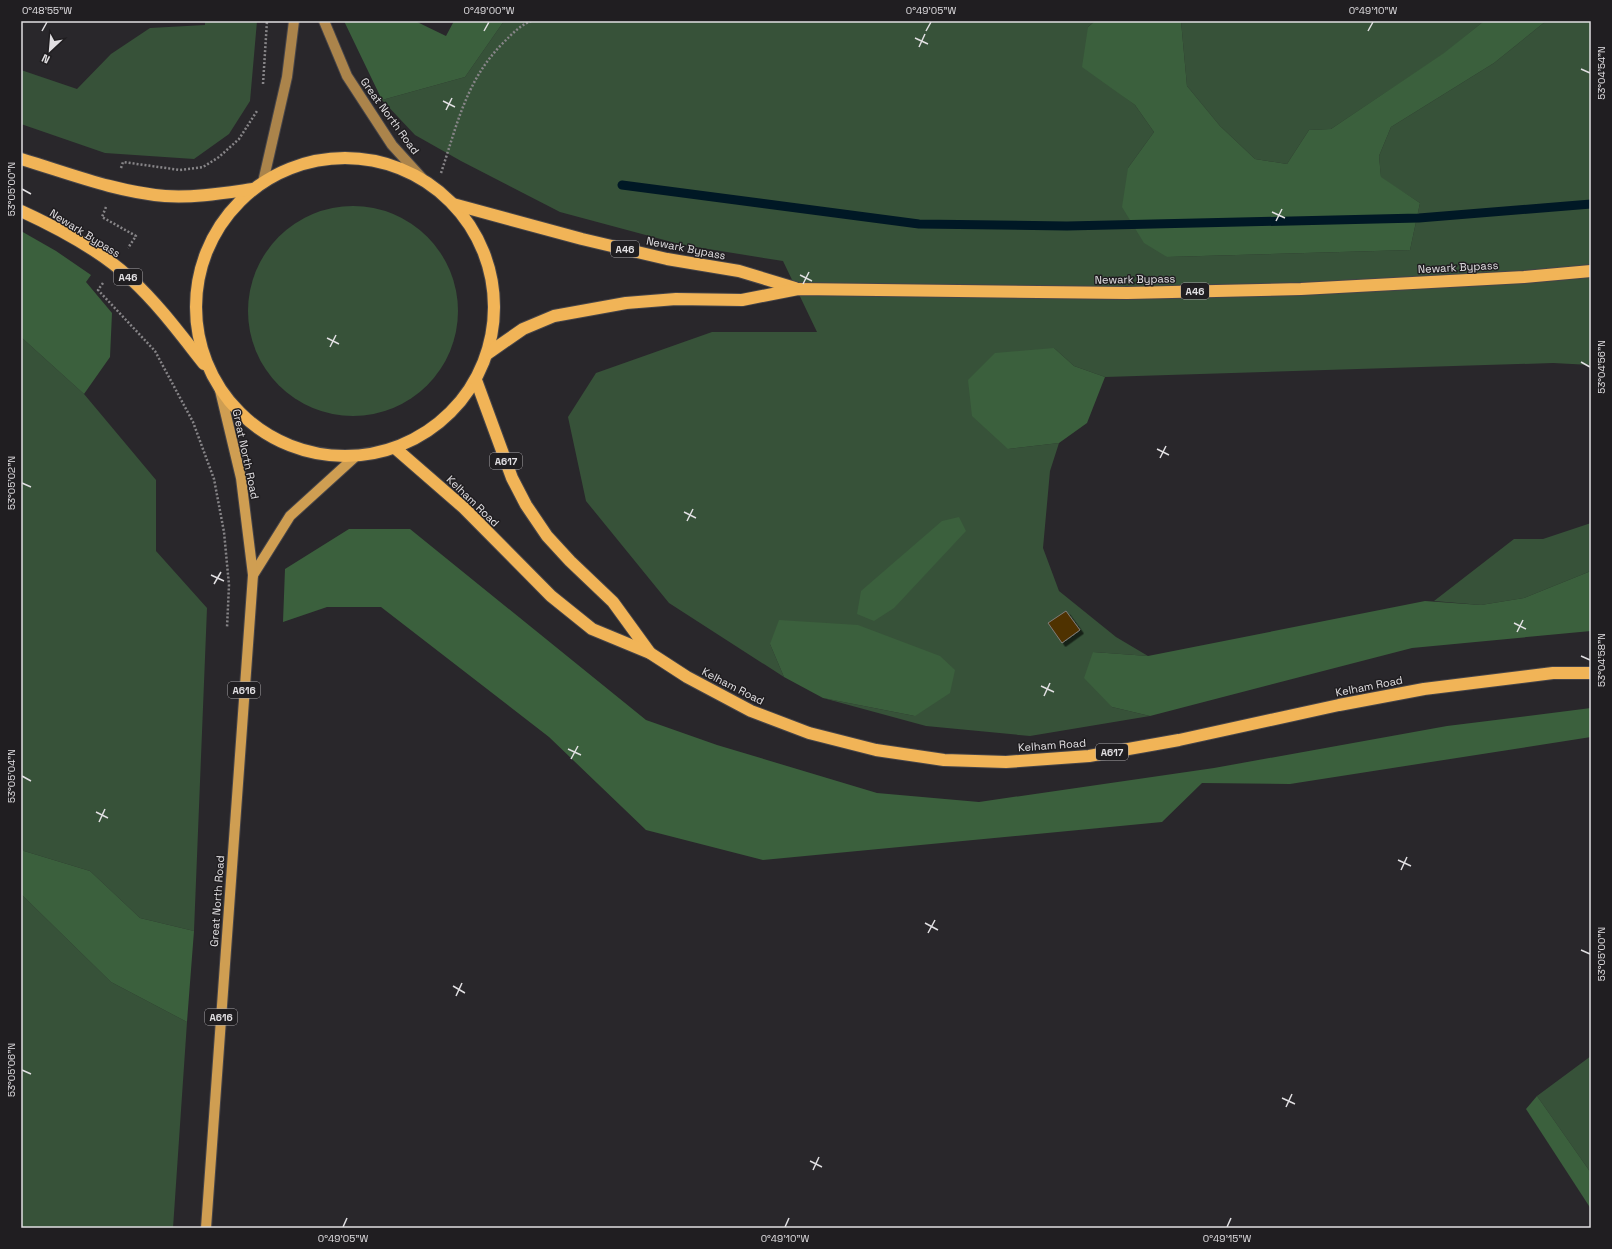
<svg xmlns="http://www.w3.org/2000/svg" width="1612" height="1249" viewBox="0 0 1612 1249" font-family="'Space Grotesk',sans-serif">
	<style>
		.green { fill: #375239 }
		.forest { fill: #3b603d }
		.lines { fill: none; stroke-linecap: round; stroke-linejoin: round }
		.stream { stroke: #001825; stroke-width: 9 }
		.building { fill: #503205; stroke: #7f7c78; filter: url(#shadow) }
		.secondary-casing { stroke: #464448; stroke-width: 12 }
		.primary-casing { stroke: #464448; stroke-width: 12 }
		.highway-casing { stroke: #464448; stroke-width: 14 }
		.path { stroke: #878588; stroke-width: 2.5; stroke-dasharray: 2 2; stroke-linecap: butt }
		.secondary { stroke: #ab844b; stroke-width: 10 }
		.primary { stroke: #cf9e52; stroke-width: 10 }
		.highway { stroke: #f1b457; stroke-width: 12 }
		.ticks { fill: none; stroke: #e1dfe2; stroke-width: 1.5 }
		.labels { text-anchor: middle; stroke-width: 3; stroke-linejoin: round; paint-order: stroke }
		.shield { fill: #201e21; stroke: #a7a5a8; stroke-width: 1 }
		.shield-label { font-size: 10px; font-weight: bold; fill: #e1dfe2 }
		.street-label { font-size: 11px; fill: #e1dfe2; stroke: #201e21 }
		.neatline { fill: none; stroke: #e1dfe2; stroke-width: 1.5 }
		.ticks-label { font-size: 10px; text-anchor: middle; fill: #e1dfe2 }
	</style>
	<defs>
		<filter id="shadow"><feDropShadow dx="3.5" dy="3.5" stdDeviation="0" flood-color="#0009"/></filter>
	</defs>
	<rect width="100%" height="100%" fill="#29272b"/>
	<g class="green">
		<polygon points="205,21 257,21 250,101 229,134 194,159 105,153 21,124 21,70 77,89 111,54 150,28 205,25"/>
		<polygon points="504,21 1095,21 1088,27 1114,89 1135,105 1154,132 1128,168 1167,257 1410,250 1420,203 1381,178 1379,156 1391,127 1494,63 1546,21 1591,21 1591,365 1553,363 1105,377 1074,366 1054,348 1008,449 1059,443 1050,471 1043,548 1059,591 1116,637 1148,656 1093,652 1112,707 1150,716 1030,736 926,726 823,698 915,716 770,644 784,677 669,603 586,501 568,417 596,373 712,332 817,332 783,261 683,245 560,212 461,161 415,135 382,100 465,77"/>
		<polygon points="1181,21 1484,21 1445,53 1331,129 1309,130 1287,164 1255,159 1220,126 1187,86"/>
		<circle cx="353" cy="311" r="105"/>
		<polygon points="21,337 84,394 156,480 156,551 207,608 194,931 140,918 90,871 24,851 21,846"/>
		<polygon points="1591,523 1591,571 1524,598 1481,605 1434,601 1514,539 1543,539"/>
		<polygon points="21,894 111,982 187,1022 173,1228 21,1228"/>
		<polygon points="1591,1056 1591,1173 1537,1096"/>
	</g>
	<g class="forest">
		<polygon points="344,21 415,21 446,36 454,21 504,21 465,77 382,100"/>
		<polygon points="1095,21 1181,21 1187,86 1220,126 1255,159 1287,164 1309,130 1331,129 1444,53 1484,21 1546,21 1494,63 1391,127 1379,156 1381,177 1420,203 1410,250 1167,257 1144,243 1122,207 1128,168 1154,132 1135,105 1082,67 1088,27"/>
		<polygon points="21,231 56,251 91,275 86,282 112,313 110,357 84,394 21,337"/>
		<polygon points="1054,348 1074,366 1105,377 1087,423 1059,443 1008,449 972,416 968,380 995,353"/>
		<polygon points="959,517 966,531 894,608 874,621 857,614 861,591 942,521"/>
		<polygon points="349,529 410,529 646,720 717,745 877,793 979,802 1214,768 1447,726 1591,708 1591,737 1290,784 1202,783 1162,822 763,860 646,830 549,737 381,607 327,607 283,622 285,569"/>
		<polygon points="1591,571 1591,631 1412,648 1150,716 1112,707 1084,678 1093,652 1148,656 1425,601 1481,605 1524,598"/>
		<polygon points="779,620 858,625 940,656 955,670 950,693 915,716 823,698 784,677 770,644"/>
		<polygon points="21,846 24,851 90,871 140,918 194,931 187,1022 111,982 21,894"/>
		<polygon points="1537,1096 1591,1173 1591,1209 1526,1109"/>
	</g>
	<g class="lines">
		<polyline class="stream" points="622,185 919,224 1067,226 1419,218 1591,204"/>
	</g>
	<polygon class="building" points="1066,611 1080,630 1062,643 1048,623"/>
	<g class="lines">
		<defs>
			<g id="secondary">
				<polyline points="324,21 347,76 392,145 422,178"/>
				<polyline points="263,182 287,77 294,21"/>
			</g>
			<g id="primary">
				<polyline points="253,575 290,516 356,456"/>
				<polyline points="206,1228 253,575 241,478 219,386"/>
			</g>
			<g id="highway">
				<circle cx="345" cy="307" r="149"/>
				<path d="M21,159c47,14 95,33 144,37 29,2 59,-3 88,-7"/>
				<polyline points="453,204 582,239 667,259 739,271 795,288"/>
				<path d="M21,211c37,17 82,41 111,69 27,25 49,55 72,84"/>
				<polyline points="487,354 523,329 554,316 626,303 676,299 742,300 798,289 1127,293 1301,289 1524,277 1591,271"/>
				<polyline points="476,380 512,478 526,505 547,536 570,561 613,602 650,653"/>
				<polyline points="395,448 464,508 551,596 592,629 650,653 687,677 751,711 809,733 876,750 944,760 1006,762 1089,756 1179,740 1339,705 1424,689 1553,673 1591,673"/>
			</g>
		</defs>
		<use href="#secondary" class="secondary-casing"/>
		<use href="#primary" class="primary-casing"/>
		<use href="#highway" class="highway-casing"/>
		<g class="path">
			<polyline points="263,84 267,21"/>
			<polyline points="121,168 123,162 180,170 203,167 219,157 239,139 257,111"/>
			<path d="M441,173c16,-48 25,-92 61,-129 10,-10 17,-18 29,-23"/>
			<polyline points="106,207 102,217 136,236 128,248"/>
			<polyline points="103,283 98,290 155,351 193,422 214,479 224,532 229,585 227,628"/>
		</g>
		<use href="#secondary" class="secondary"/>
		<use href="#primary" class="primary"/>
		<use href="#highway" class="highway"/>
	</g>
	<path class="ticks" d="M42,31l5,-9M484,31l5,-9M926,31l5,-9M1368,31l5,-9M915,38l13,6M919,47l6,-13M1581,69l9,4M443,101l12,6M446,110l6,-12M22,189l9,5M1272,212l13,6M1276,221l6,-12M800,275l12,6M803,284l6,-12M327,338l12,6M330,347l6,-12M1581,362l9,5M1157,449l12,6M1160,458l6,-12M22,483l9,4M684,512l12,6M687,521l6,-12M211,575l13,6M214,584l7,-12M1514,623l12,6M1517,632l6,-12M1581,656l9,4M1041,686l13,6M1044,696l6,-13M568,749l13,6M571,759l7,-13M22,776l9,5M96,812l12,6M99,822l6,-13M1398,860l13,6M1401,870l6,-13M925,923l13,7M928,933l7,-13M1581,950l9,4M453,986l12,7M456,996l6,-13M22,1070l9,4M1282,1098l13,6M1286,1107l6,-13M810,1161l12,6M813,1170l6,-13M343,1227l4,-9M785,1227l4,-9M1227,1227l4,-9"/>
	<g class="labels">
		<g class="shield">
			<rect x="611" y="241" width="28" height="16" rx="3"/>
			<rect x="114" y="269" width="28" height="16" rx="3"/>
			<rect x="1181" y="283" width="28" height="16" rx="3"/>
			<rect x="490" y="453" width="32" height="16" rx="3"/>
			<rect x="228" y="682" width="32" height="16" rx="3"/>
			<rect x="1096" y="744" width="32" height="16" rx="3"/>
			<rect x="205" y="1009" width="32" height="16" rx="3"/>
		</g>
		<g class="shield-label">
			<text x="625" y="253">A46</text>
			<text x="128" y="281">A46</text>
			<text x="1195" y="295">A46</text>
			<text x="506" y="465">A617</text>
			<text x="244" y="694">A616</text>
			<text x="1112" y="756">A617</text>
			<text x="221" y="1021">A616</text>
		</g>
		<g class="street-label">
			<text transform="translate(390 116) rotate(54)" y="4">Great North Road</text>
			<text transform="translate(85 233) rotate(32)" y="4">Newark Bypass</text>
			<text transform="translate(686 248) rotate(11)" y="4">Newark Bypass</text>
			<text transform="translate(1458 267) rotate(-3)" y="4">Newark Bypass</text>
			<text transform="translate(1135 279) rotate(-1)" y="4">Newark Bypass</text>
			<text transform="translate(246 454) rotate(78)" y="4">Great North Road</text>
			<text transform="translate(473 501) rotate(44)" y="4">Kelham Road</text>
			<text transform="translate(733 686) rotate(27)" y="4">Kelham Road</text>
			<text transform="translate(1369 686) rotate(-11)" y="4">Kelham Road</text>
			<text transform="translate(1052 745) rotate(-4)" y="4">Kelham Road</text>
			<text transform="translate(217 901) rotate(-86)" y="4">Great North Road</text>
		</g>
	</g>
	<rect width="1612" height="1249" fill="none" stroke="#201e21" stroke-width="44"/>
	<g transform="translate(50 50) rotate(206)" stroke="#201e21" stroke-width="3" paint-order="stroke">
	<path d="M0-3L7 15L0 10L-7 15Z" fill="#e1dfe2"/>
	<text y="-6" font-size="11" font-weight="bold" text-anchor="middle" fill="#e1dfe2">N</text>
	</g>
	<rect x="22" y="22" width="1568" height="1205" class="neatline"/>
	<g class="ticks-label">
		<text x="47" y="14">0°48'55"W</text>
		<text x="489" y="14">0°49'00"W</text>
		<text x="931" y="14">0°49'05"W</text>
		<text x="1373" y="14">0°49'10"W</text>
		<text transform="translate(1601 73) rotate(-90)" y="4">53°04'54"N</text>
		<text transform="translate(11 189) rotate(-90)" y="4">53°05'00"N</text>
		<text transform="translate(1601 367) rotate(-90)" y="4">53°04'56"N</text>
		<text transform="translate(11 483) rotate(-90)" y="4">53°05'02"N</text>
		<text transform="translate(1601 660) rotate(-90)" y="4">53°04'58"N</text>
		<text transform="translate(11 776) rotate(-90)" y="4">53°05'04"N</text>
		<text transform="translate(1601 954) rotate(-90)" y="4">53°05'00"N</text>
		<text transform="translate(11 1070) rotate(-90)" y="4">53°05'06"N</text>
		<text x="343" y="1242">0°49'05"W</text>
		<text x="785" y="1242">0°49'10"W</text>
		<text x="1227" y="1242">0°49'15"W</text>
	</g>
</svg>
